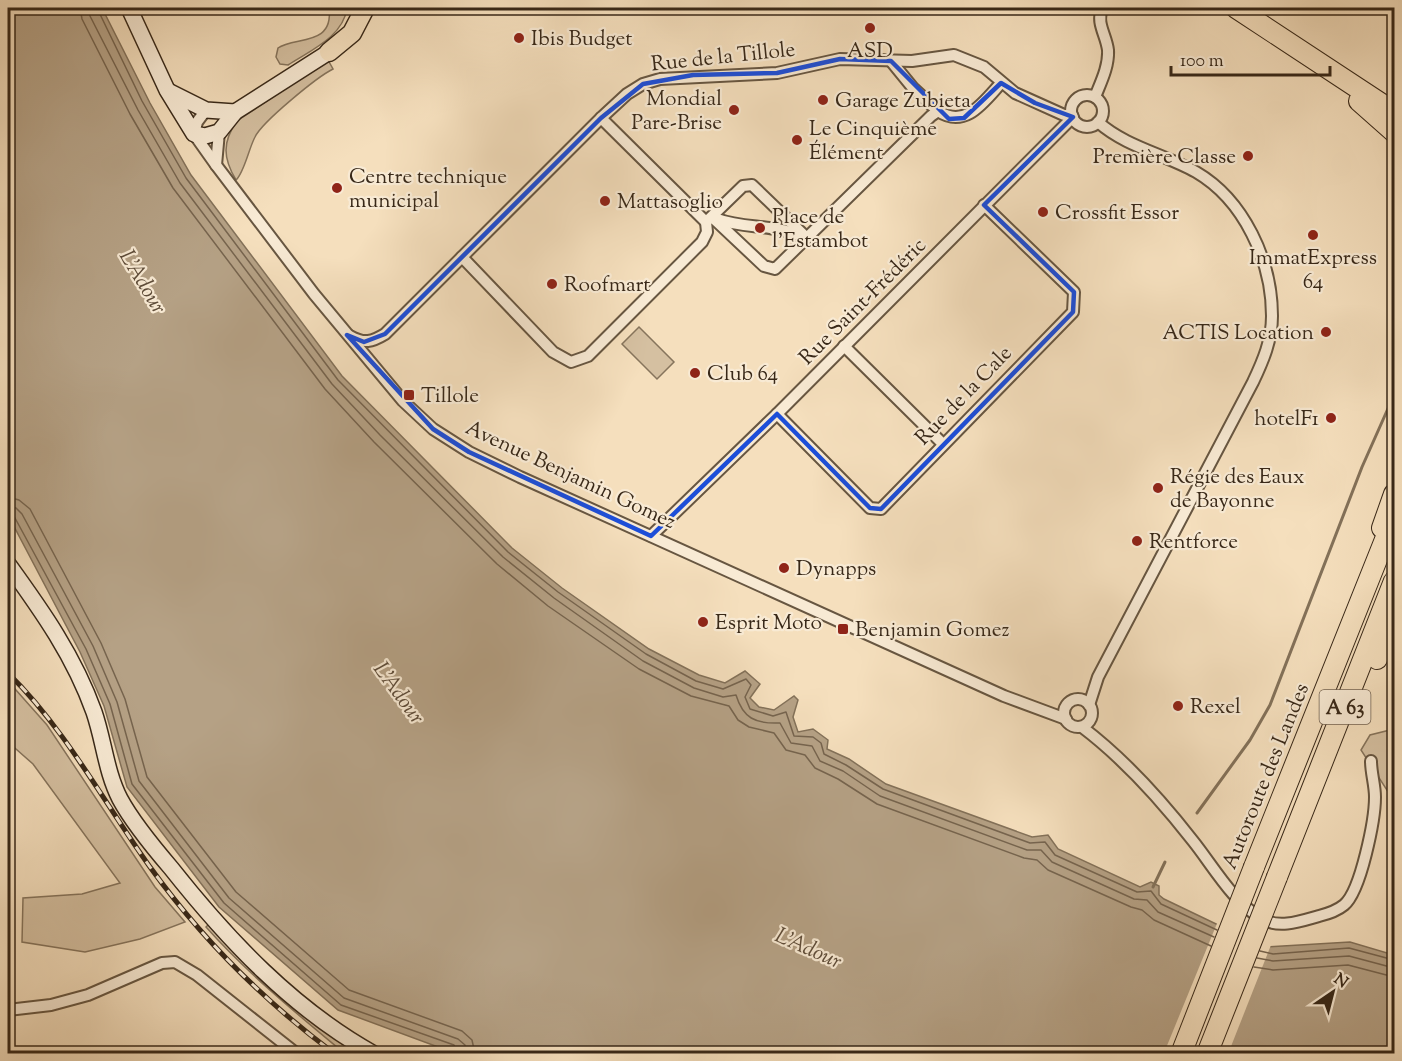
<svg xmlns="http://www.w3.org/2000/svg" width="1402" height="1061" viewBox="0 0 1402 1061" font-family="'Sorts Mill Goudy',serif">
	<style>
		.green { fill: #d5c0a1; stroke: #86745c; stroke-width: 1.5 }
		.water { fill: #b5a185; stroke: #837159; stroke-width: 1.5 }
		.pier { fill: #f5dfbd }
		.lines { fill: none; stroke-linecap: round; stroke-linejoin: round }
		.shore { stroke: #76644e; stroke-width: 1.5 }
		.stream { stroke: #837159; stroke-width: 3 }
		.minor-casing { stroke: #675641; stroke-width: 14 }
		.secondary-casing { stroke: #382818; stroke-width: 18 }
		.primary-casing { stroke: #382818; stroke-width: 21 }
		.motorway-casing { stroke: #382818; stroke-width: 22 }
		.minor { stroke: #f8ead4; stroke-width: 10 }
		.secondary { stroke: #f8ead4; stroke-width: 15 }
		.primary { stroke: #f5dfbd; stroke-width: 18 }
		.motorway { stroke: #f5dfbd; stroke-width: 20 }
		.rail-casing { stroke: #382818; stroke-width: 5 }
		.rail { stroke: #f8ead4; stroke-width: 3; stroke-dasharray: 9; stroke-linecap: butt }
		.motorway-bridge-casing { stroke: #382818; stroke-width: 22; stroke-linecap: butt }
		.motorway-bridge { stroke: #f5dfbd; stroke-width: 20 }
		.marked { fill: none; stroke: #1d4ed8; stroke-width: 4.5; stroke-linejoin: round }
		.poi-dot { fill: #8f2418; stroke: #f8ead4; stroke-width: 2 }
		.labels { text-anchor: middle; stroke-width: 4.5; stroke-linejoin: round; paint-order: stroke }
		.shield { fill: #f8ead4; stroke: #726250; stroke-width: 1.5 }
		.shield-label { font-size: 20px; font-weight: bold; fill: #382818 }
		.poi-label { font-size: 21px; fill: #382818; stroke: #f8ead4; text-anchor: start }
		.street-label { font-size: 21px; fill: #382818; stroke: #f8ead4 }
		.water-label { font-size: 22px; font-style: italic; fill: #5e4c39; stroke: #f8ead4 }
	</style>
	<rect width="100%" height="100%" fill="#f5dfbd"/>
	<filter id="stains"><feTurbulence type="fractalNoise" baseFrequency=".00333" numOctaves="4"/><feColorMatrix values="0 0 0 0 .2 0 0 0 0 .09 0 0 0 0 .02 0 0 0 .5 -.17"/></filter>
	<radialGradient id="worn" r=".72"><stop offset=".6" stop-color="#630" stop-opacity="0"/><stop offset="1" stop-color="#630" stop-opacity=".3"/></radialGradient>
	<g class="green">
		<path d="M329,8h18c-4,29 -36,42 -59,57l-8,-1 -4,-7 2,-9c16,-12 56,-1 51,-40z"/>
		<path d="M328,60l5,9c-16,8 -71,53 -78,68 -6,11 -11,36 -19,43 -13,-22 -14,-38 1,-59z"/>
		<polygon points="639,327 674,362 657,379 622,344"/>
		<polygon points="8,681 47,725 155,887 185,922 140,939 85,952 22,942 23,898 82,894 120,883 33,764 8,742"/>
		<polygon points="1394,729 1394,801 1361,750 1370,735"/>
		<path d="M209,924l146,125 -4,4h-7c-48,-40 -96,-79 -138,-126z"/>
	</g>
	<polygon class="water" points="8,8 102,8 150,103 191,175 342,376 512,548 562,588 649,649 699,675 725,683 745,671 760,684 750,698 759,707 774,710 794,696 798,700 793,717 798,732 813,729 828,740 827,749 849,759 886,784 1032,837 1048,835 1058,849 1140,887 1151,882 1159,886 1159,895 1164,899 1264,947 1350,942 1394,955 1394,1053 457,1054 338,1010 219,907 127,787 104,706 80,652 8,515"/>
	<polygon class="pier" points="1218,921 1271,945 1228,1054 1164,1053"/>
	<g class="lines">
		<g class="shore">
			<polyline points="80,8 82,19 130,114 173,188 325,389 374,442 497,564 548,606 639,669 691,696 729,706 738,720 749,727 774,733 786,750 805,755 815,768 838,779 877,804 1024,858 1037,860 1048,870 1131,907 1142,910 1154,920 1211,946"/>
			<path d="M89,8l1,8 48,94 42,73 152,201 48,51 123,122 51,41 89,63 51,27 29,9 13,-2c7,23 19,29 44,28l11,20 21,3 8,15 23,10 37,25 147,54h14l11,12 82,37 13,1 11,12 56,25"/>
			<polyline points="97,8 142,101 186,178 338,380 508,552 558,592 646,654 696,681 723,689 746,679 751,685 745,697 750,709 773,716 786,712 794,736 813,737 821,743 824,754 846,765 883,789 1030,843 1045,842 1055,855 1137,892 1151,891 1161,904 1217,930"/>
			<polyline points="8,497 19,500 30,509 101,643 125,699 147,777 236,892 349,990 462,1031 472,1040 475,1054"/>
			<polyline points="8,506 16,508 22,514 93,646 117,702 139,781 229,898 344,998 458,1039 465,1045 466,1054"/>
			<polyline points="8,514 15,518 86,649 110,704 132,784 224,903 341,1005 454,1045 459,1054"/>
			<polyline points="1260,951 1273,954 1349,948 1394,960"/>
			<polyline points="1257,958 1273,961 1349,956 1394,968"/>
			<polyline points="1254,967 1273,970 1348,965 1394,977"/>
		</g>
		<g class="stream">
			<polyline points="1197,813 1250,740 1270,705 1362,467 1394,395"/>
			<polyline points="1153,887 1165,862"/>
		</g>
		<defs>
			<g id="minor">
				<polyline points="891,61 913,88 938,111"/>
				<circle cx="1087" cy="111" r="16"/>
				<path d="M1095,97c6,-15 14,-31 13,-47 -2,-16 -12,-26 -6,-42"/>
				<polyline points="206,110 197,122 194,134 216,165 314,294 403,401 433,429 469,452 520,477 1004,696 1066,719"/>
				<polyline points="601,118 706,222"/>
				<polyline points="216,165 219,132"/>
				<path d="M712,217l52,49 11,3 156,-153 7,-5c27,18 45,-8 63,-28"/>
				<path d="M717,219c27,10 57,5 84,17"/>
				<polyline points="708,220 743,186 752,185 807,238"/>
				<polyline points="462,257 553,352 571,362 588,356 702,242 707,232 706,222"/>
				<path d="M350,336c14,8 22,6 35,-2l216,-216 26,-24 16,-10 17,-5 117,-6 63,-14 72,2 42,-6 30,12 31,26 49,22h8"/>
				<polyline points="844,346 942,443"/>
				<polyline points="777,414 870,508 881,509 1073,312 1074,292 984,205"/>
				<polyline points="651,536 777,414 1073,117"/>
				<circle cx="1078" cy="713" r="14"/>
				<path d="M1089,705l9,-28 155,-295c10,-21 19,-42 19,-66 0,-55 -28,-116 -76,-144 -32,-18 -70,-25 -98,-50"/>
				<path d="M1082,727c41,31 79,73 111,114 20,25 40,61 69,78 18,10 39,2 57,-3 8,-2 19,-6 25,-11 17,-14 31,-86 31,-108 0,-12 -4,-24 -4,-36"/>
				<polyline points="8,1010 51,1005 88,995 162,963 175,962 197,975 297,1054"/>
			</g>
			<g id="secondary">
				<polyline points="129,8 167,90 194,134 205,136 219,132 235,112 329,52"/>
				<polyline points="168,91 206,110 235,112"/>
				<path d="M8,564c34,47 66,92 86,148 10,29 12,60 26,87 13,24 33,48 51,69 57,72 122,141 203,186"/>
			</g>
			<polyline id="primary" points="329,52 352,33 365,8"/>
			<g id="motorway">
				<polyline points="1236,8 1394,112"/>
				<polyline points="1359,101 1394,132"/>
				<polyline points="1382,528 1394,494"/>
				<polyline points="1377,659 1394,620"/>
				<polyline points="1254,867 1394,517"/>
				<polyline points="1277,877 1394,581"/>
			</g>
		</defs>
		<use href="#minor" class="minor-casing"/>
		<use href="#secondary" class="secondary-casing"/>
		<use href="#primary" class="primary-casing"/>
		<use href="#motorway" class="motorway-casing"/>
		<use href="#minor" class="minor"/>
		<use href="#secondary" class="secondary"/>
		<use href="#primary" class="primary"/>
		<use href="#motorway" class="motorway"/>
		<defs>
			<path id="rail" d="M8,673c58,57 95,128 142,194 51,71 114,134 185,187"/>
		</defs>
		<use href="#rail" class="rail-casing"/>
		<use href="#rail" class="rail"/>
		<defs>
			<g id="motorway-bridge">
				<polyline points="1181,1054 1254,867"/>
				<polyline points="1207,1054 1277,877"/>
			</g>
		</defs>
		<use href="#motorway-bridge" class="motorway-bridge-casing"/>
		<use href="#motorway-bridge" class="motorway-bridge"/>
	</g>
	<path class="marked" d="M840,59l51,2 58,58 15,-1 37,-35 34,20 38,14 -89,88 90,87 -1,20 -192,197 -11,-1 -93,-94 -126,122 -182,-84 -36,-23 -86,-94 17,7 21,-8 216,-216 42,-34 50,-9 84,-2z"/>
	<g class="poi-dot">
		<circle cx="870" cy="28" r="6"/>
		<circle cx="519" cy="38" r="6"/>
		<circle cx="823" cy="100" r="6"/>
		<circle cx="734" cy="110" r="6"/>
		<circle cx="797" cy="140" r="6"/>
		<circle cx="1248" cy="156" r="6"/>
		<circle cx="337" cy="188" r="6"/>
		<circle cx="605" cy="201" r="6"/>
		<circle cx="1043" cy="212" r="6"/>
		<circle cx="760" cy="228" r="6"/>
		<circle cx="1313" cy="235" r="6"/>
		<circle cx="552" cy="284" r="6"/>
		<circle cx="1326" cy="332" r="6"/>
		<circle cx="695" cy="373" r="6"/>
		<rect x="403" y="389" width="12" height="12" rx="3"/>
		<circle cx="1331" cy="418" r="6"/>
		<circle cx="1158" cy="488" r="6"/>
		<circle cx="1137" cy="541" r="6"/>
		<circle cx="784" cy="568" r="6"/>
		<circle cx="703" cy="622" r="6"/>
		<rect x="837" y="623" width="12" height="12" rx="3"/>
		<circle cx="1178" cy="706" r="6"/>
	</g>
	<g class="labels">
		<rect class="shield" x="1319.5" y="690" width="51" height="34" rx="4.5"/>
		<g class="shield-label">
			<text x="1345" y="714">A 63</text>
		</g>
		<g class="poi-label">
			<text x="531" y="45">Ibis Budget</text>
			<text x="870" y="57" text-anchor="middle">ASD</text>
			<text x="722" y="105" text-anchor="end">Mondial<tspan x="722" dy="24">Pare-Brise</tspan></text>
			<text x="835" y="107">Garage Zubieta</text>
			<text x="809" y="135">Le Cinquième<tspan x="809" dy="24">Élément</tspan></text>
			<text x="1236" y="163" text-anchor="end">Première Classe</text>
			<text x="349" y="183">Centre technique<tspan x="349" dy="24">municipal</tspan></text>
			<text x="617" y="208">Mattasoglio</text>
			<text x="1055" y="219">Crossfit Essor</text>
			<text x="772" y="223">Place de<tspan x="772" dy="24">l'Estambot</tspan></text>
			<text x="1313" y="264" text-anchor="middle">ImmatExpress<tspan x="1313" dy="24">64</tspan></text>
			<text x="564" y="291">Roofmart</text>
			<text x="1314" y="339" text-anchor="end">ACTIS Location</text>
			<text x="707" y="380">Club 64</text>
			<text x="421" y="402">Tillole</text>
			<text x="1319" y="425" text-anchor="end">hotelF1</text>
			<text x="1170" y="483">Régie des Eaux<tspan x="1170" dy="24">de Bayonne</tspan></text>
			<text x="1149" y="548">Rentforce</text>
			<text x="796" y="575">Dynapps</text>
			<text x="715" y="629">Esprit Moto</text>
			<text x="855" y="636">Benjamin Gomez</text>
			<text x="1190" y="713">Rexel</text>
		</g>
		<g class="street-label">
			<text transform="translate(723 56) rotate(-6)" y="7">Rue de la Tillole</text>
			<text transform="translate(862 301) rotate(-45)" y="7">Rue Saint-Frédéric</text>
			<text transform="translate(963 395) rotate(-46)" y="7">Rue de la Cale</text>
			<text transform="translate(571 474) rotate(25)" y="7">Avenue Benjamin Gomez</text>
			<text transform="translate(1265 776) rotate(-68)" y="7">Autoroute des Landes</text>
		</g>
		<g class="water-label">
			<text transform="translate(144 281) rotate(59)" y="8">L'Adour</text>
			<text transform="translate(400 692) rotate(54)" y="8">L'Adour</text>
			<text transform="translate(809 947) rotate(24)" y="8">L'Adour</text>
		</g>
	</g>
	<rect width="1402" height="1061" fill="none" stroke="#f5dfbd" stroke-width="30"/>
	<rect x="9" y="9" width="1384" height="1043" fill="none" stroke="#382818" stroke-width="3"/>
	<rect x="15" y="15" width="1372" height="1031" fill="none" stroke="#382818" stroke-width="1.5"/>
	<g transform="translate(1333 992) rotate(35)" stroke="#f8ead4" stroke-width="4.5" paint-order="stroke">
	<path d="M0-4.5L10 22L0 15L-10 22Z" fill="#382818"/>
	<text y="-9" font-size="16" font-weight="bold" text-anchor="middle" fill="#382818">N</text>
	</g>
	<path d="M1171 66v9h159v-9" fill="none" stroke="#382818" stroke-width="3"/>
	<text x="1180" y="66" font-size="18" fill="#382818" stroke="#f8ead4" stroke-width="4.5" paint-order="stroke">100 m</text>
	<rect width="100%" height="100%" filter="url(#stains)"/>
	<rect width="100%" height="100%" fill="url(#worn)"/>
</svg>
